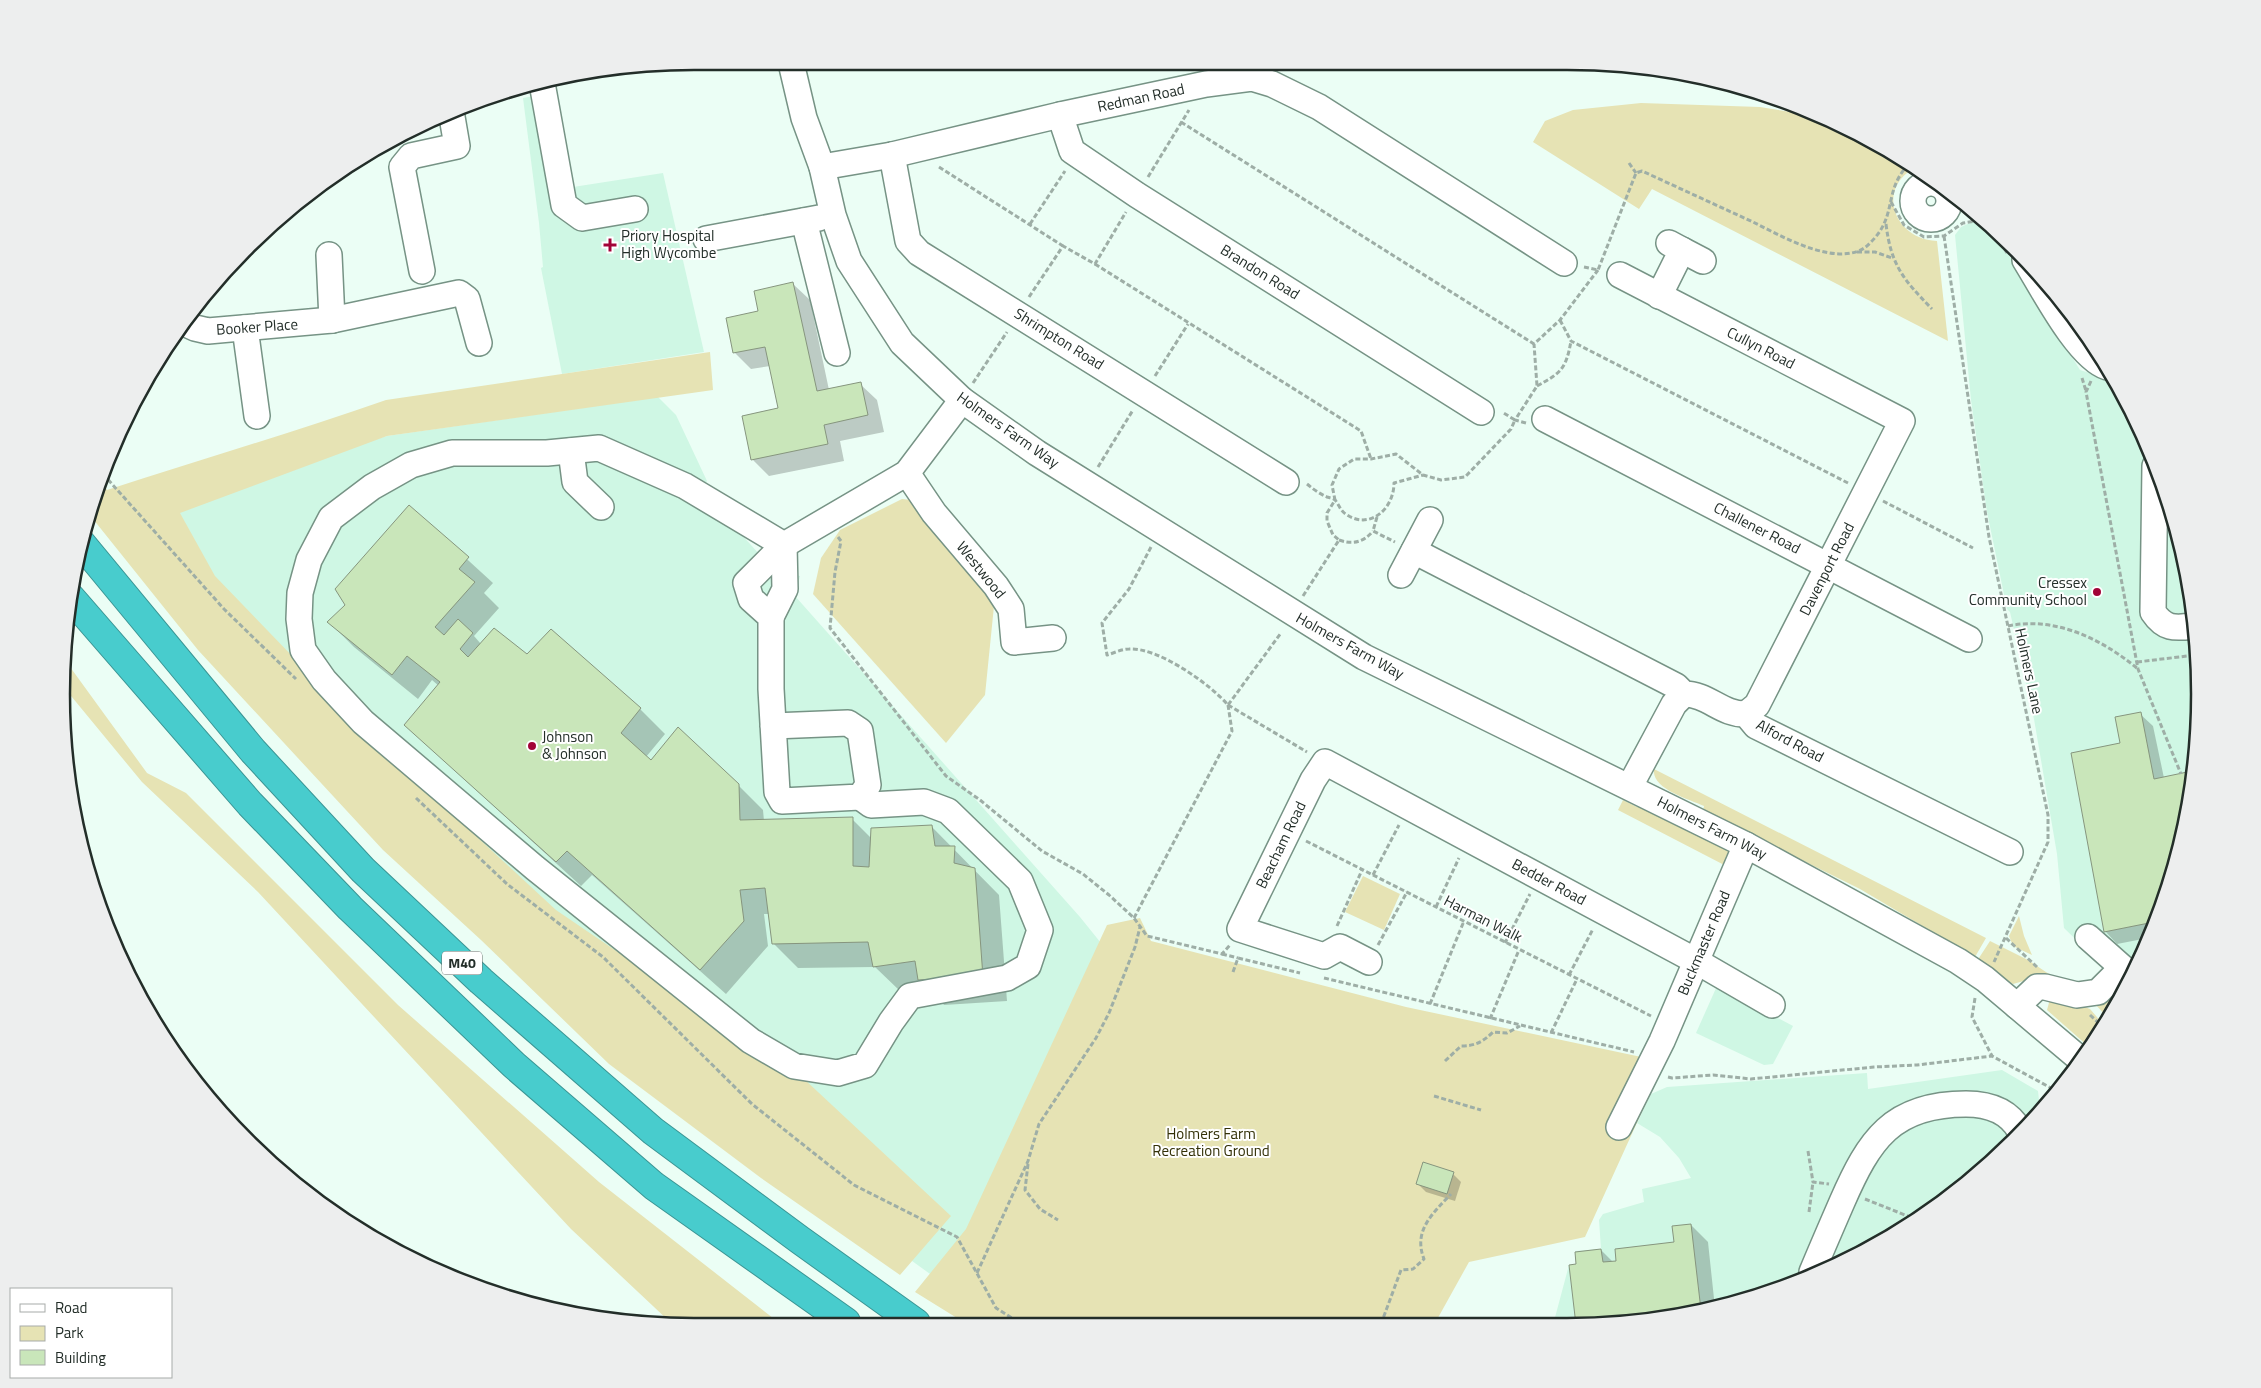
<svg xmlns="http://www.w3.org/2000/svg" width="2261" height="1388" viewBox="0 0 2261 1388" font-family="'Titillium Web',sans-serif">
	<style>
		.built { fill: #cff7e4 }
		.green { fill: #e6e3b4 }
		.shadow { fill: #0003 }
		.building { fill: #c9e6ba; stroke: #86957e }
		.lines { fill: none; stroke-linecap: round; stroke-linejoin: round }
		.minor-casing { stroke: #769385; stroke-width: 28 }
		.highway-casing { stroke: #3b9594; stroke-width: 30 }
		.path { stroke: #9eaea6; stroke-width: 3; stroke-dasharray: 5 2.5; stroke-linecap: butt }
		.minor { stroke: #fff; stroke-width: 25 }
		.highway { stroke: #48cccd; stroke-width: 28 }
		.poi-dot { fill: #a20437; stroke: #fff; stroke-width: 2 }
		.labels { text-anchor: middle; stroke-width: 4; stroke-linejoin: round; paint-order: stroke }
		.shield { fill: #fff; stroke: #656d69; stroke-width: 1 }
		.shield-label { font-size: 14px; font-weight: bold; fill: #232e29 }
		.street-label { font-size: 15px; fill: #232e29; stroke: #fff }
		.poi-label { font-size: 15px; fill: #232e29; stroke: #fff; text-anchor: start }
		.park-label { font-size: 15px; fill: #333007; stroke: #fff }
		.rim { fill: none; stroke: #232e29; stroke-width: 2.5 }
	</style>
	<rect width="100%" height="100%" fill="#ebfef5"/>
	<g class="built">
		<polygon points="557,92 573,187 663,173 704,352 562,374 541,268 543,267 539,223 523,98"/>
		<polygon points="1972,222 1986,225 1994,231 2080,370 2108,379 2115,378 2166,490 2194,611 2198,735 2178,857 2135,974 2123,992 2115,992 2107,970 2064,928 2057,854 2034,719 2010,612 2007,609 1987,512 1971,400 1955,235 1961,227"/>
		<polygon points="658,397 676,415 707,481 695,498 730,522 761,556 756,566 800,576 795,596 1080,917 1117,963 962,1297 901,1253 321,745 164,502 387,436"/>
		<polygon points="1717,986 1793,1026 1773,1064 1764,1065 1696,1033"/>
		<polygon points="2002,1070 2038,1091 2040,1110 1984,1170 1883,1242 1731,1305 1609,1325 1553,1325 1569,1265 1576,1264 1575,1251 1601,1249 1599,1220 1603,1214 1644,1202 1642,1189 1691,1178 1679,1158 1660,1137 1637,1123 1651,1094 1667,1087 1867,1073 1868,1089"/>
	</g>
	<g class="green">
		<path d="M1641,103l119,4 62,10 91,52c-37,21 -18,71 24,72l11,100 -296,-152 -13,20 -106,-67 12,-21 28,-11z"/>
		<path d="M710,352l3,38 -326,46 -207,77 35,63 167,173 174,161 247,168 148,138 -51,59 -139,-97 -152,-114 -128,-124 -98,-90 -185,-200 -109,-136 11,-34 7,10c93,-30 187,-58 279,-90z"/>
		<polygon points="902,499 912,500 995,596 985,695 946,743 813,594 821,558 840,530"/>
		<polygon points="65,660 147,773 186,793 398,1005 599,1182 778,1322 670,1322 571,1229 258,892 142,782 62,685"/>
		<path d="M1654,769l332,169 -11,19 -115,-68 -157,-78 1,-5c-15,-7 -53,-17 -50,-37z"/>
		<polygon points="1623,800 1637,807 1639,803 1727,849 1730,858 1730,868 1618,810"/>
		<polygon points="1363,876 1400,894 1384,930 1345,912"/>
		<polygon points="2019,916 2024,936 2032,955 2013,946 2009,936"/>
		<polygon points="1140,918 1151,941 1406,1007 1646,1058 1660,1072 1585,1237 1469,1262 1434,1325 965,1323 915,1292 966,1229 1107,925"/>
		<polygon points="1990,941 2028,960 2052,976 2041,976 2013,984 1977,961"/>
		<polygon points="2115,992 2123,992 2107,1017 2095,1004"/>
		<polygon points="2057,996 2090,1009 2103,1024 2089,1047 2047,1010 2050,999"/>
	</g>
	<g class="shadow">
		<polygon points="793,284 810,300 829,390 860,384 877,400 884,432 840,441 844,461 769,476 753,460 779,409 770,366 751,369 735,353 760,312"/>
		<polygon points="410,507 493,583 484,593 499,608 474,636 481,644 527,656 640,709 665,734 646,757 651,762 738,785 763,810 764,821 852,819 872,839 931,826 999,895 1007,1001 944,1005 927,987 900,991 875,967 798,968 773,943 770,914 764,914 768,946 726,994 592,875 581,886 405,725 439,686 432,680 418,699 354,647 329,622 346,605"/>
		<polygon points="2140,714 2153,726 2164,778 2192,773 2178,857 2148,938 2117,944 2105,931 2122,744"/>
		<polygon points="1453,1174 1461,1182 1455,1201 1426,1192 1418,1184"/>
		<polygon points="1691,1225 1708,1242 1715,1308 1609,1325 1577,1325 1571,1266 1577,1266 1601,1250 1613,1262 1675,1243"/>
	</g>
	<g class="building">
		<polygon points="793,282 817,391 861,382 868,415 824,425 828,444 751,460 742,416 778,408 765,347 733,353 726,318 758,311 754,291"/>
		<polygon points="409,505 469,557 459,569 475,582 435,627 444,635 458,619 473,633 460,649 468,657 494,628 527,654 551,629 641,708 621,733 651,760 678,727 739,784 740,820 853,817 853,866 869,867 871,828 932,825 935,846 955,846 954,863 975,868 983,977 918,980 915,961 873,967 868,942 772,944 765,888 740,890 744,921 700,970 567,851 556,862 404,725 440,682 407,656 392,675 327,622 345,605 335,589"/>
		<polygon points="2141,712 2154,779 2192,771 2178,857 2160,906 2153,907 2154,922 2104,932 2071,753 2120,743 2115,717"/>
		<polygon points="1423,1162 1454,1172 1447,1194 1416,1184"/>
		<polygon points="1691,1224 1701,1310 1609,1325 1576,1325 1569,1265 1576,1264 1575,1252 1601,1249 1603,1262 1616,1261 1615,1249 1674,1242 1672,1226"/>
	</g>
	<g class="lines">
		<defs>
			<g id="minor">
				<polyline points="792,67 804,118 822,167 833,215 849,261 902,343 962,400 1037,453 1364,657 1746,845 1958,961 1985,979 2081,1060"/>
				<polyline points="542,83 564,205 582,218 635,209"/>
				<polyline points="1060,115 1072,151 1137,195 1481,412"/>
				<polyline points="892,155 908,241 919,253 1286,482"/>
				<polyline points="822,167 892,155 1060,115 1206,84 1252,78 1272,84 1319,107 1564,263"/>
				<circle cx="1931" cy="201" r="18"/>
				<polyline points="804,221 837,353"/>
				<polyline points="706,239 819,218"/>
				<polyline points="1682,250 1703,261"/>
				<polyline points="329,255 332,320"/>
				<path d="M2025,260c17,27 53,98 82,107"/>
				<polyline points="422,271 402,167 411,156 457,146 451,111"/>
				<polyline points="1620,275 1902,421 1757,705 1746,714"/>
				<polyline points="1659,296 1682,250 1669,243"/>
				<polyline points="184,323 195,328 208,331 332,320 459,293 467,299 479,343"/>
				<polyline points="245,328 257,416"/>
				<polyline points="1545,419 1969,639"/>
				<polyline points="571,451 575,482 601,507"/>
				<path d="M2155,466l-2,146c12,18 22,16 42,14"/>
				<polyline points="907,473 934,513 996,586 1011,609 1014,642 1053,638"/>
				<path d="M1414,551l262,135 8,8c24,0 38,21 62,20l10,12 254,126"/>
				<polyline points="1401,575 1430,520"/>
				<polyline points="771,617 785,589 784,545"/>
				<polyline points="773,726 848,723 860,731 868,785 860,797 782,801 777,792 771,689 771,617 751,599 746,583 784,545"/>
				<polyline points="1630,786 1674,704 1684,694"/>
				<polyline points="860,797 871,805 924,802 948,811 1020,881 1040,930 1028,966 1007,978 910,996 891,1022 865,1065 838,1073 794,1066 751,1041 535,868 363,722 324,680 303,650 299,619 300,593 309,560 331,518 372,487 411,465 452,453 547,453 599,448 685,486 784,545 907,473 962,400"/>
				<polyline points="2088,937 2133,977"/>
				<polyline points="1369,962 1340,947 1324,956 1240,929 1313,780 1325,762 1696,961 1772,1005"/>
				<polyline points="2017,1006 2037,987 2045,987 2077,995 2098,992 2122,968"/>
				<polyline points="1619,1127 1662,1041 1746,845"/>
				<path d="M1812,1272c10,-24 20,-47 30,-70 27,-62 50,-98 124,-98 23,0 43,7 54,27"/>
			</g>
			<g id="highway">
				<polyline points="81,543 253,751 363,870 481,981 653,1131 800,1240 916,1323"/>
				<polyline points="71,598 250,804 350,908 514,1065 654,1186 846,1322"/>
			</g>
		</defs>
		<use href="#minor" class="minor-casing"/>
		<use href="#highway" class="highway-casing"/>
		<g class="path">
			<polyline points="1181,122 1534,344"/>
			<polyline points="1629,163 1636,173"/>
			<polyline points="939,167 1063,246"/>
			<polyline points="1148,177 1189,110"/>
			<polyline points="1891,202 1904,225 1924,237 1944,236 1963,223 1982,220"/>
			<polyline points="1030,224 1065,171"/>
			<path d="M1886,224c5,42 18,56 46,85"/>
			<polyline points="1993,230 2007,253"/>
			<polyline points="1944,236 1989,537 2048,815 2048,842 1994,962"/>
			<polyline points="1857,252 1875,252 1892,258"/>
			<polyline points="1095,264 1361,431 1371,459"/>
			<path d="M1584,267l14,3 38,-97 6,-2c37,17 74,34 111,51 26,13 56,30 86,32 12,0 23,-2 31,-11 28,-27 13,-50 37,-77"/>
			<polyline points="1029,297 1063,246 1095,264 1126,212"/>
			<polyline points="1560,320 1571,341 1848,483"/>
			<polyline points="1155,376 1188,324"/>
			<polyline points="2082,378 2086,391"/>
			<polyline points="2091,381 2086,392 2138,669 2181,774"/>
			<polyline points="973,383 1007,332"/>
			<path d="M1537,386c24,-13 29,-17 34,-45"/>
			<polyline points="1526,423 1515,420 1537,386 1534,344 1560,320 1598,270"/>
			<polyline points="1098,467 1133,410"/>
			<polyline points="103,474 224,609 296,679"/>
			<path d="M1307,484c6,5 13,10 20,13 3,1 6,1 8,3 4,4 5,11 12,15 24,15 47,-7 47,-32l29,-8"/>
			<polyline points="1883,501 1973,548"/>
			<polyline points="1377,517 1373,531 1395,542"/>
			<polyline points="838,537 841,541 835,572 830,628 946,776 980,800 1042,851 1083,874 1109,895 1134,918 1147,936 1222,954 1230,945"/>
			<path d="M1339,540c14,5 25,2 34,-9"/>
			<path d="M1151,547l-22,42 -27,34 5,32c7,-2 15,-6 22,-6 29,-2 81,35 99,56l53,-72"/>
			<polyline points="1303,596 1339,540 1333,535 1327,521 1327,513 1335,500 1332,485 1339,469 1354,459 1371,459 1396,454 1423,475 1441,480 1465,477 1511,429 1515,420 1502,412"/>
			<path d="M2008,626c47,-10 94,13 130,43"/>
			<polyline points="2137,662 2196,655"/>
			<polyline points="1228,705 1307,752"/>
			<polyline points="416,798 507,884 603,957 752,1104 854,1185 957,1237 996,1308 1020,1323"/>
			<polyline points="1306,841 1651,1016"/>
			<polyline points="1373,875 1399,825"/>
			<polyline points="1436,907 1459,858"/>
			<polyline points="1134,918 1232,731 1228,705"/>
			<polyline points="1337,926 1362,870"/>
			<polyline points="2006,938 2037,967"/>
			<polyline points="1505,943 1530,894"/>
			<polyline points="1378,945 1407,892"/>
			<polyline points="1222,954 1238,958"/>
			<polyline points="1233,972 1238,958 1300,973"/>
			<polyline points="1569,975 1593,929"/>
			<polyline points="1324,978 1634,1052"/>
			<polyline points="1975,998 1972,1017 1992,1056"/>
			<polyline points="1430,1004 1464,921"/>
			<polyline points="2090,1015 2102,1026"/>
			<polyline points="1490,1019 1519,950"/>
			<polyline points="1551,1033 1577,979"/>
			<path d="M1445,1061l16,-15c14,0 22,-4 32,-14l14,1 13,-7"/>
			<polyline points="1668,1077 1672,1078 1713,1075 1751,1079 1874,1067 1917,1065 1992,1056 2051,1088 2055,1094"/>
			<polyline points="1434,1096 1481,1110"/>
			<polyline points="1808,1151 1813,1182 1829,1184"/>
			<polyline points="1028,1164 1025,1190 1040,1209 1058,1220"/>
			<polyline points="1865,1199 1915,1219"/>
			<polyline points="1809,1212 1813,1182"/>
			<polyline points="977,1273 1028,1161 1039,1124 1096,1038 1109,1013 1135,947 1140,927"/>
			<path d="M1381,1324l20,-54 12,-1 11,-10c-11,-28 8,-45 27,-65"/>
		</g>
		<use href="#minor" class="minor"/>
		<use href="#highway" class="highway"/>
	</g>
	<g class="poi-dot">
		<path d="M607.5 237.5h5v5h5v5h-5v5h-5v-5h-5v-5h5z"/>
		<circle cx="2097" cy="592" r="5"/>
		<circle cx="532" cy="746" r="5"/>
	</g>
	<g class="labels">
		<rect class="shield" x="442" y="951.5" width="40" height="23" rx="4"/>
		<g class="shield-label">
			<text x="462" y="968">M40</text>
		</g>
		<g class="street-label">
			<text transform="translate(1141 98) rotate(-12)" y="5">Redman Road</text>
			<text transform="translate(1260 272) rotate(32)" y="5">Brandon Road</text>
			<text transform="translate(257 327) rotate(-4)" y="5">Booker Place</text>
			<text transform="translate(1059 339) rotate(32)" y="5">Shrimpton Road</text>
			<text transform="translate(1761 348) rotate(27)" y="5">Cullyn Road</text>
			<text transform="translate(1008 430) rotate(35)" y="5">Holmers Farm Way</text>
			<text transform="translate(1757 528) rotate(27)" y="5">Challener Road</text>
			<text transform="translate(1827 569) rotate(-63)" y="5">Davenport Road</text>
			<text transform="translate(981 570) rotate(51)" y="5">Westwood</text>
			<text transform="translate(1350 646) rotate(29)" y="5">Holmers Farm Way</text>
			<text transform="translate(2029 671) rotate(78)" y="5">Holmers Lane</text>
			<text transform="translate(1790 741) rotate(28)" y="5">Alford Road</text>
			<text transform="translate(1712 828) rotate(27)" y="5">Holmers Farm Way</text>
			<text transform="translate(1281 845) rotate(-64)" y="5">Beacham Road</text>
			<text transform="translate(1549 882) rotate(28)" y="5">Bedder Road</text>
			<text transform="translate(1483 919) rotate(27)" y="5">Harman Walk</text>
			<text transform="translate(1704 943) rotate(-67)" y="5">Buckmaster Road</text>
		</g>
		<g class="poi-label">
			<text x="621" y="241">Priory Hospital<tspan x="621" dy="17">High Wycombe</tspan></text>
			<text x="2087" y="588" text-anchor="end">Cressex<tspan x="2087" dy="17">Community School</tspan></text>
			<text x="542" y="742">Johnson<tspan x="542" dy="17">&amp; Johnson</tspan></text>
		</g>
		<g class="park-label">
			<text x="1211" y="1139">Holmers Farm<tspan x="1211" dy="17">Recreation Ground</tspan></text>
		</g>
	</g>
	<path d="M0 0H2261V1388H0ZM694 70H1567A624 624 0 0 1 2191 694V694A624 624 0 0 1 1567 1318H694A624 624 0 0 1 70 694V694A624 624 0 0 1 694 70Z" fill="#edeeee" fill-rule="evenodd"/>
	<path class="rim" d="M694 70H1567A624 624 0 0 1 2191 694V694A624 624 0 0 1 1567 1318H694A624 624 0 0 1 70 694V694A624 624 0 0 1 694 70Z"/>
	<rect x="10" y="1288" width="162" height="90" fill="#ffffff" stroke="#a7aba9"/>
	<rect x="20" y="1304" width="25" height="8" fill="#ffffff" stroke="#a7aba9"/>
	<text x="55" y="1313" font-size="15" fill="#232e29">Road</text>
	<rect x="20" y="1326" width="25" height="15" fill="#e6e3b4" stroke="#a7aba9"/>
	<text x="55" y="1338" font-size="15" fill="#232e29">Park</text>
	<rect x="20" y="1350" width="25" height="15" fill="#c9e6ba" stroke="#a7aba9"/>
	<text x="55" y="1363" font-size="15" fill="#232e29">Building</text>
</svg>
